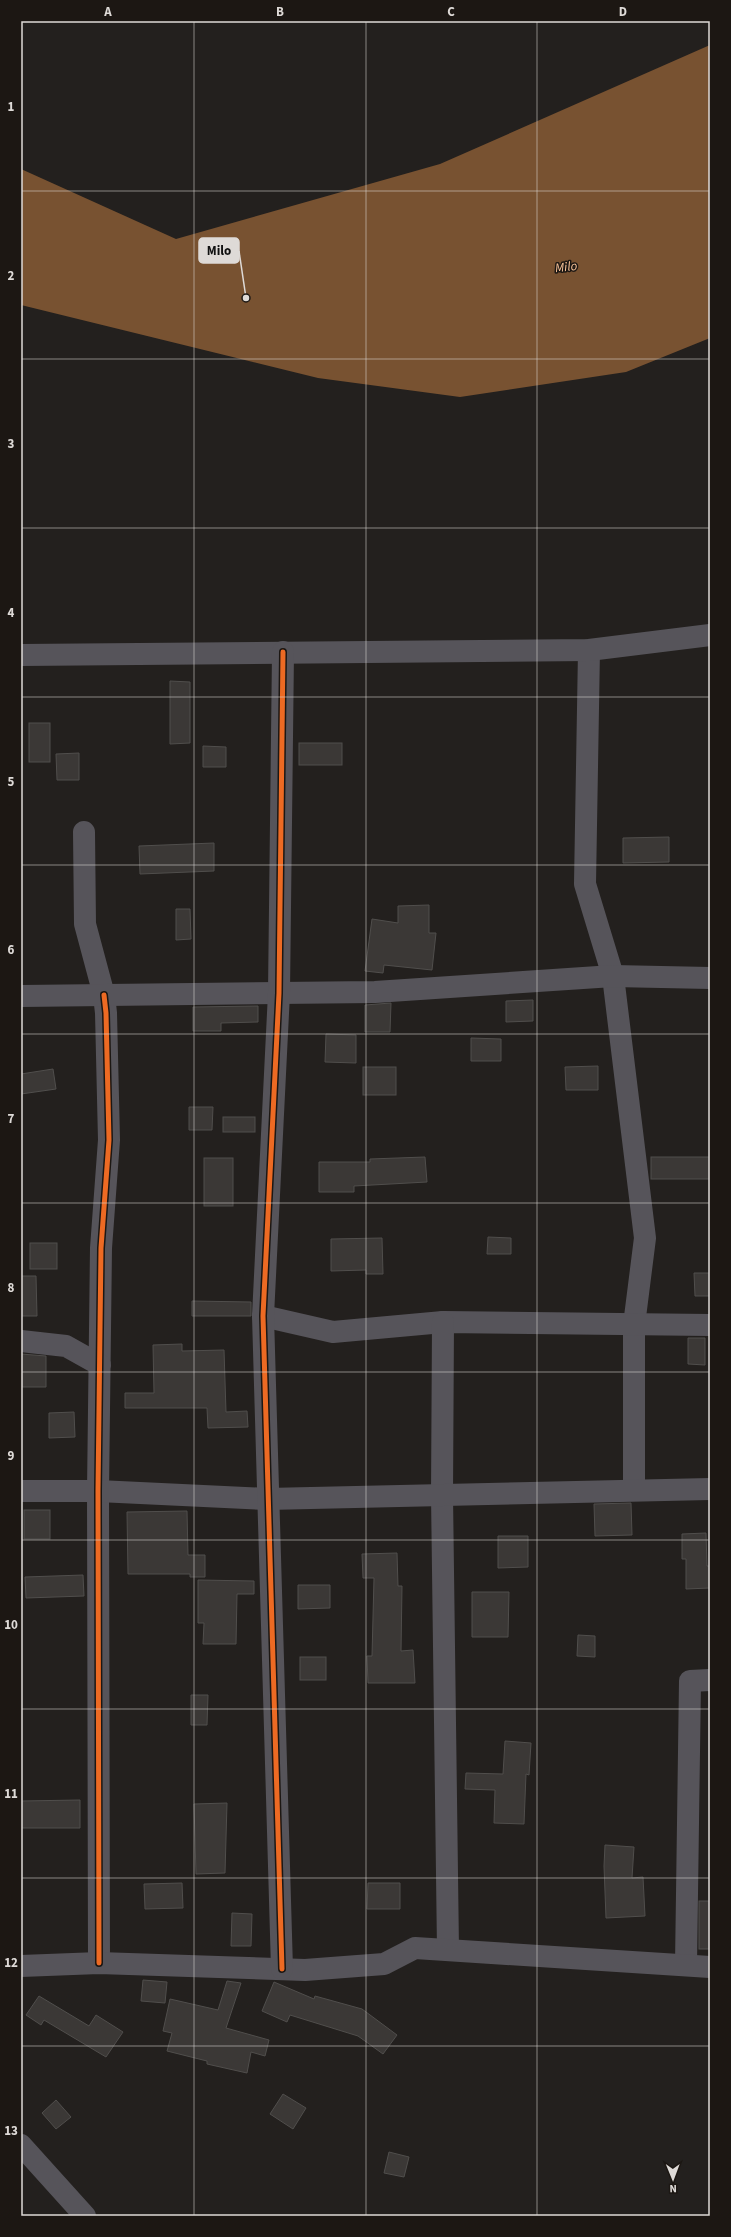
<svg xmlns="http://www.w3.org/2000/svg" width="731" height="2237" viewBox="0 0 731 2237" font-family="'Source Sans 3',sans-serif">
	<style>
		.water { fill: #785231 }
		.building { fill: #3b3836; stroke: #504e4c }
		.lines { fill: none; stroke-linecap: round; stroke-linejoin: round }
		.minor { stroke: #56545a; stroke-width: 22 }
		.cycleway-casing { stroke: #1c1713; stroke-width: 8 }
		.cycleway { stroke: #ed6a23; stroke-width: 5 }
		.grid { fill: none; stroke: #dedad7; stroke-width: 1; stroke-opacity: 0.55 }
		.labels { text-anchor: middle; stroke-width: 3; stroke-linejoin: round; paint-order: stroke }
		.water-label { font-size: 13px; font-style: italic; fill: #fbc59a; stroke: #1c1713 }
		.leader { fill: none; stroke: #dedad7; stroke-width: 1.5 }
		.callout-dot { fill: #dedad7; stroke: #1c1713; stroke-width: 1.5 }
		.callout { fill: #dedad7; stroke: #dedad7; stroke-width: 1.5 }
		.callout-label { font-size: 13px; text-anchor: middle; font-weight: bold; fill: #111 }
		.neatline { fill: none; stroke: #dedad7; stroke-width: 1.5 }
		.grid-label { font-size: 13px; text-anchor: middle; font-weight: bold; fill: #dedad7 }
	</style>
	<rect width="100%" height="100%" fill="#23201e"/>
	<polygon class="water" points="710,45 710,338 626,372 460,397 318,378 21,305 21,169 176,239 440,164"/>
	<g class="building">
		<polygon points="170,681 190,682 190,743 170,744"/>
		<rect x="29" y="723" width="21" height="39"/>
		<rect x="299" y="743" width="43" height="22"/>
		<polygon points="203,746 226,747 226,767 203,767"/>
		<polygon points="79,753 79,780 57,780 56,754"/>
		<polygon points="669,837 669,862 623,863 623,838"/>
		<polygon points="214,843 214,871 140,874 139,846"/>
		<polygon points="429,905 429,933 436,933 432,970 384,965 383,973 365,971 372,919 398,923 398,906"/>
		<polygon points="176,909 190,909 191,939 176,940"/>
		<polygon points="533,1000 533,1021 506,1022 506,1001"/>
		<polygon points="391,1003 390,1032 365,1032 365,1005"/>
		<polygon points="258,1006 258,1022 221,1023 221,1031 193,1031 193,1007"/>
		<polygon points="326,1034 356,1035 356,1063 325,1062"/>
		<polygon points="471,1038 501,1039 501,1061 471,1061"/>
		<polygon points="598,1066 598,1090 566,1090 565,1067"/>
		<rect x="363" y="1067" width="33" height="28"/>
		<polygon points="53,1069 56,1089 21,1094 21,1074"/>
		<polygon points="189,1107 213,1107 212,1130 189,1130"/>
		<rect x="223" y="1117" width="32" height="15"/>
		<polygon points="425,1157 427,1182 354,1186 354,1192 319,1192 319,1162 370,1162 370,1159"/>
		<rect x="651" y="1157" width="59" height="22"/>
		<rect x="204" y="1158" width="29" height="48"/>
		<polygon points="488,1237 511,1238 511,1254 487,1254"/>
		<polygon points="382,1238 383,1274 366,1274 366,1270 331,1271 331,1239"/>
		<rect x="30" y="1243" width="27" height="26"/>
		<polygon points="694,1273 710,1273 710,1296 695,1296"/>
		<polygon points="21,1276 36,1276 37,1316 21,1316"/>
		<polygon points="192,1301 251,1302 251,1316 192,1316"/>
		<polygon points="688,1338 705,1338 705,1365 688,1364"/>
		<polygon points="182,1344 182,1351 224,1350 226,1412 247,1411 248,1427 208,1428 207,1408 125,1408 125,1393 154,1393 153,1345"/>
		<polygon points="21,1354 46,1356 46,1387 22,1387"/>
		<polygon points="74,1412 75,1437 49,1438 49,1413"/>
		<polygon points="631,1503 632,1535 595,1536 594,1504"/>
		<rect x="24" y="1510" width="26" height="29"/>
		<polygon points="187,1511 188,1555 205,1555 205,1577 190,1577 190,1574 128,1574 127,1512"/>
		<polygon points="706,1533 707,1566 710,1566 710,1588 686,1589 686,1559 682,1559 682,1534"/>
		<polygon points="498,1536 528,1536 528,1567 498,1568"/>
		<polygon points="397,1553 398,1586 402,1586 401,1651 413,1650 415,1683 368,1683 367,1656 372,1656 374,1578 363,1578 362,1554"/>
		<polygon points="83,1575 84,1596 26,1598 25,1577"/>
		<polygon points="198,1580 254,1581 254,1594 237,1594 236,1644 203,1644 204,1623 198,1623"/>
		<polygon points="298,1585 330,1585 330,1608 298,1609"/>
		<polygon points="472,1592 509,1592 508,1637 472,1637"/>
		<polygon points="578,1635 595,1636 595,1657 577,1656"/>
		<rect x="300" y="1657" width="26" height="23"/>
		<polygon points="191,1695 208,1695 207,1725 191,1725"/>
		<polygon points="505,1741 531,1743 529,1775 526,1774 524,1824 494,1823 495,1790 465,1789 466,1773 503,1774"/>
		<polygon points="80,1800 80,1828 21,1828 21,1801"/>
		<polygon points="227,1803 225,1873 196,1874 194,1804"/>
		<polygon points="605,1845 634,1847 632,1878 643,1877 645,1916 606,1918 604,1866"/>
		<polygon points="182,1883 183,1908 145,1909 144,1884"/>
		<polygon points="368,1883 400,1883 400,1909 367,1909"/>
		<rect x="699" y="1901" width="11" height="48"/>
		<polygon points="232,1913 252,1914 251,1946 231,1946"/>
		<polygon points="143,1980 167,1982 165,2003 141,2001"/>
		<polygon points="227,1981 241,1983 226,2028 269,2040 265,2056 251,2052 247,2073 207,2064 207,2061 167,2051 172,2033 163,2031 170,1999 218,2010"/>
		<polygon points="274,1982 314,1999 315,1996 362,2009 397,2035 383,2054 358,2036 290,2015 287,2022 262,2011"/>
		<polygon points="39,1996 89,2026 96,2015 123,2032 106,2057 44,2020 41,2025 26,2015"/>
		<polygon points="283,2094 306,2108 293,2129 270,2114"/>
		<polygon points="56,2100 71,2117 56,2129 42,2113"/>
		<polygon points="389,2152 409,2157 404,2177 384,2173"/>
	</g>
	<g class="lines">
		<g class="minor">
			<polyline points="589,650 585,884 613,976 645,1238 634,1325 634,1490"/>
			<polyline points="21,655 589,650 710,635"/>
			<polyline points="84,832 85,924 104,995 106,1013 109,1140 101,1248 98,1491 99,1963"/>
			<polyline points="21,996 375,992 613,976 710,978"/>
			<polyline points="263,1316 333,1332 443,1322 710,1325"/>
			<polyline points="443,1322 442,1495 448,1950"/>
			<polyline points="21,1341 66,1346 100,1365"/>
			<polyline points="21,1491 98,1491 267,1499 710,1489"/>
			<polyline points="686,1965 690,1681 710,1680"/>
			<polyline points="21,1966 99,1963 305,1970 384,1964 415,1948 710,1967"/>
			<polyline points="282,1969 263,1316 279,993 283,652"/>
			<polyline points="21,2145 85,2216"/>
		</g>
		<defs>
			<g id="cycleway">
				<polyline points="99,1963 98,1491 101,1248 109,1140 106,1013 104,995"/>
				<polyline points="282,1969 263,1316 279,993 283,652"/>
			</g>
		</defs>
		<use href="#cycleway" class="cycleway-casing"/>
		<use href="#cycleway" class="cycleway"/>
	</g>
	<path class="grid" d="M194,21v2195M366,21v2195M537,21v2195M21,191h689M21,359h689M21,528h689M21,697h689M21,865h689M21,1034h689M21,1203h689M21,1372h689M21,1540h689M21,1709h689M21,1878h689M21,2046h689"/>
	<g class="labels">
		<g class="water-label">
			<text transform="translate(566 266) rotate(-6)" y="5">Milo</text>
		</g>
	</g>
	<path class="leader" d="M246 298L239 251"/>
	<circle class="callout-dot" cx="246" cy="298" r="4"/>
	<rect class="callout" x="199" y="238" width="40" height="25" rx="4"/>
	<g class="callout-label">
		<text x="219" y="255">Milo</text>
	</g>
	<rect width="731" height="2237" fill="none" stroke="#1c1713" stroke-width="44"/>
	<g transform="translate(673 2179) rotate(179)" stroke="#1c1713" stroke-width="3" paint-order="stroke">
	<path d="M0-3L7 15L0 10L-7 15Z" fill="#dedad7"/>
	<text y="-6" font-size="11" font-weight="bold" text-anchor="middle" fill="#dedad7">N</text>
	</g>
	<rect x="22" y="22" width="687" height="2193" class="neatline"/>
	<g class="grid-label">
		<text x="108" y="16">A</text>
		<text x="280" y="16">B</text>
		<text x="451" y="16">C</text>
		<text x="623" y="16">D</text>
		<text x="11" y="111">1</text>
		<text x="11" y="280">2</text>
		<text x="11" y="448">3</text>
		<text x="11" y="617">4</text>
		<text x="11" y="786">5</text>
		<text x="11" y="954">6</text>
		<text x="11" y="1123">7</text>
		<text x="11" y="1292">8</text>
		<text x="11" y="1460">9</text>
		<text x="11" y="1629">10</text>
		<text x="11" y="1798">11</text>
		<text x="11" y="1967">12</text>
		<text x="11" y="2135">13</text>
	</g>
</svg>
